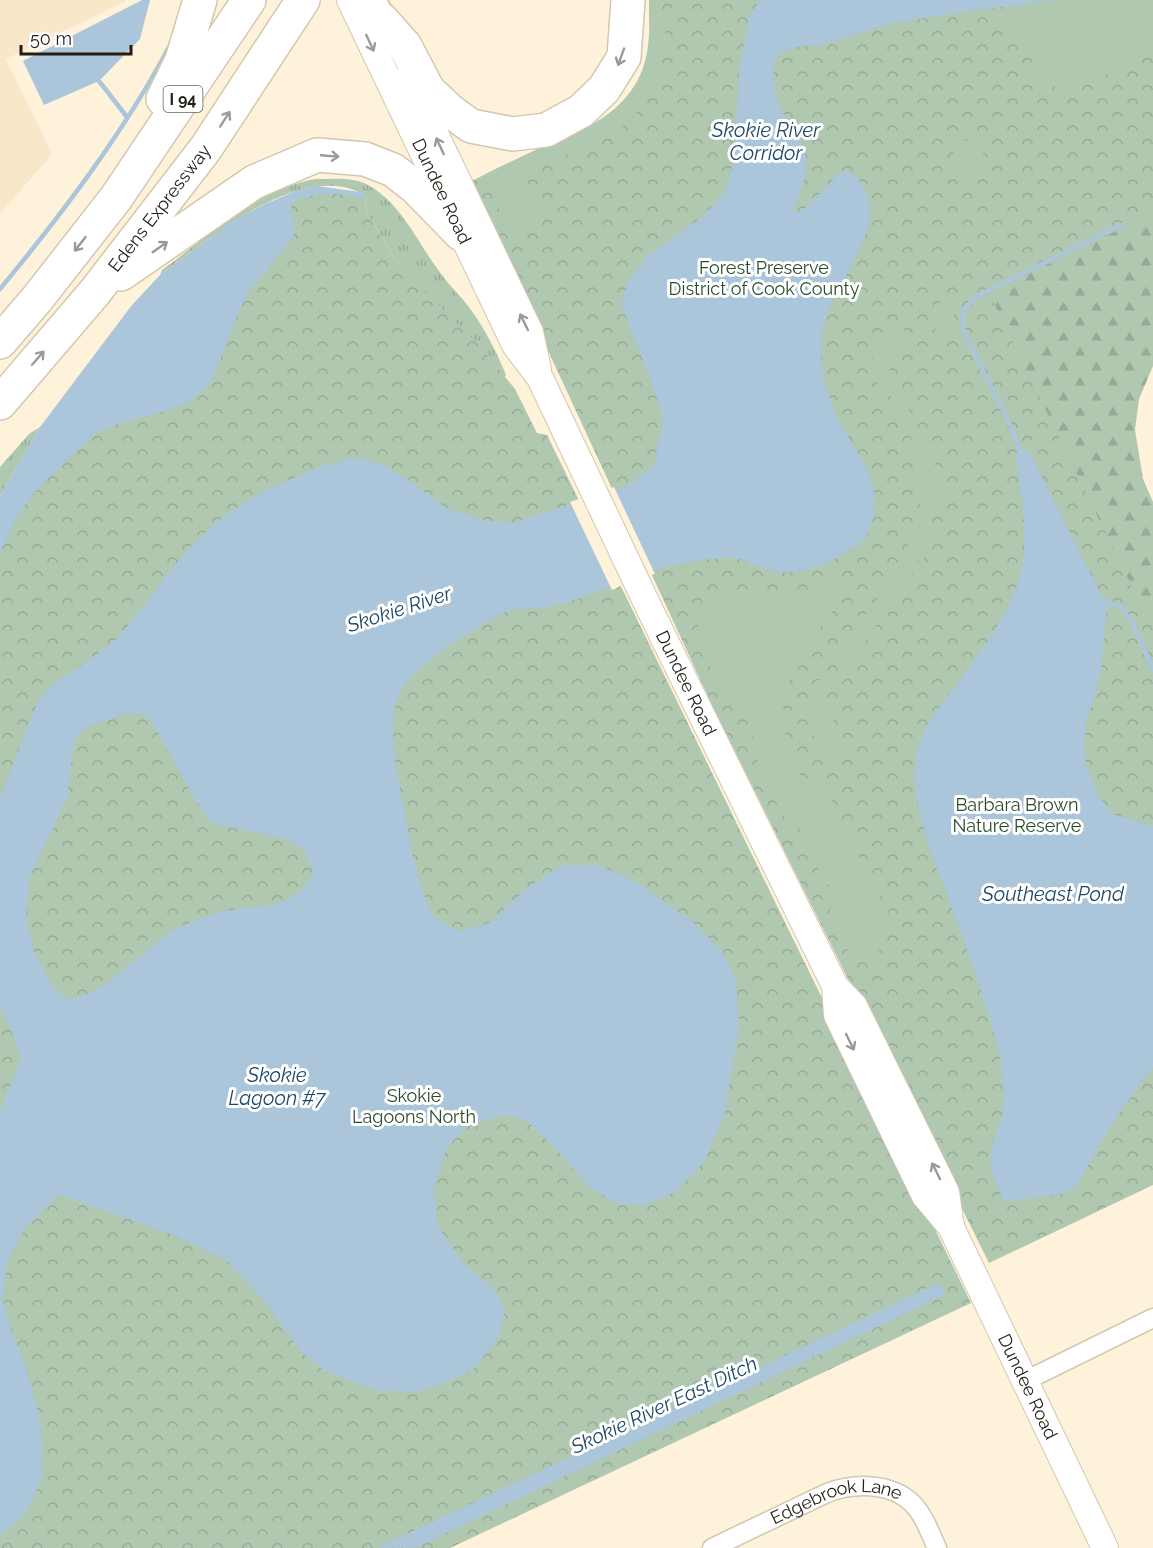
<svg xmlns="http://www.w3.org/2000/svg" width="1153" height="1548" viewBox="0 0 1153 1548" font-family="Raleway,sans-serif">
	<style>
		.built { fill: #f8e7c9 }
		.grass { fill: url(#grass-tufts) }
		.forest { fill: url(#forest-firs) }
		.park { fill: url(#park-crowns) }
		.garden { fill: #b0c7b0 }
		.water { fill: #abc5da; fill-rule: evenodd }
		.pier { fill: #fff2db }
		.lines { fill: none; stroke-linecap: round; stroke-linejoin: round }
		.stream { stroke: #abc5da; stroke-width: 4.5 }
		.minor-casing { stroke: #d3c7b0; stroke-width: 21 }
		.secondary-casing { stroke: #d3c7b0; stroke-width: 28 }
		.primary-casing { stroke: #d3c7b0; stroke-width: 32 }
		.motorway-casing { stroke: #d3c7b0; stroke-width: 36 }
		.minor { stroke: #fff; stroke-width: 18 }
		.secondary { stroke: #fff; stroke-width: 26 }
		.primary { stroke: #fff; stroke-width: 28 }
		.motorway { stroke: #fff; stroke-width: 33 }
		.oneway { stroke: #9c9a96 }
		.labels { text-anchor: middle; stroke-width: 6; stroke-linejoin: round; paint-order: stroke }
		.shield { fill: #fff; stroke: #64625b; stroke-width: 1.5 }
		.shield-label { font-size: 16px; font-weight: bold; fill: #221e15 }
		.street-label { font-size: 18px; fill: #221e15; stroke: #fff }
		.park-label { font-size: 18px; fill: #294d2b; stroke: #fff }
		.water-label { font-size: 20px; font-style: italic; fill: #1e4867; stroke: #fff }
	</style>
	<defs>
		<pattern id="grass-tufts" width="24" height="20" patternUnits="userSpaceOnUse" patternTransform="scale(1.5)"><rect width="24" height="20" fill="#b0c7b0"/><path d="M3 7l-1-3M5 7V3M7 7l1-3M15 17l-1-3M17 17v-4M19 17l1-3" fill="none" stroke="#97aa96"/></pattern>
		<pattern id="forest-firs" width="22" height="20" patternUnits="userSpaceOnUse" patternTransform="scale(1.5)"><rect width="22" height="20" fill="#b0c7b0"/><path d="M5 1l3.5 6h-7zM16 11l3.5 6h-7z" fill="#97aa96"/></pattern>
		<pattern id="park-crowns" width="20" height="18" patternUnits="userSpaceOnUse" patternTransform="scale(1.5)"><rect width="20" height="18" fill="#b0c7b0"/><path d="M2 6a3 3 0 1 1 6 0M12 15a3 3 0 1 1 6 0" fill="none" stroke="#97aa96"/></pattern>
	</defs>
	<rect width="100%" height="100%" fill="#fff2db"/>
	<polygon class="built" points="0,0 128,0 6,59 52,154 0,214"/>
	<g class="grass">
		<path d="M316,179c16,0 36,-2 50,5 35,17 53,62 76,91 9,13 21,23 29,35 14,19 26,43 35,65l-5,7 -107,-125 -26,-42 -3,-10 2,-9c-65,-39 -156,42 -207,79l2,-5c47,-34 94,-81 154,-91z"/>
		<polygon points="40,427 0,496 0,467 29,434"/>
	</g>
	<polygon class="forest" points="1153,200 1153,366 1139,399 1135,430 1143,479 1153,502 1153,825 950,300"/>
	<g class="park">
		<path d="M649,0h504v213l-164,80 164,337v555l-164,78 -277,-558 -242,-523c16,-8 33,-17 49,-24 47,-22 109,-38 126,-94 7,-20 4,-43 4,-64z"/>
		<polygon points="322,189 367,196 365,205 368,215 394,257 426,293 475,341 515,389 537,433 547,435 971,1303 450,1548 0,1548 0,520 243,223"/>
	</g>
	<g class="garden">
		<path d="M649,0h12c2,15 5,31 4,46 -3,39 -27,75 -61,93 -23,11 -46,17 -68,31 -8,5 -15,10 -17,20l3,2v9c11,-1 27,-9 32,4 -6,15 -25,23 -37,31 -7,-10 -19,-23 -21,-35 -2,-8 -1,-21 2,-28 7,-14 79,-39 98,-50 11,-7 23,-17 31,-27 24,-28 23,-62 22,-96z"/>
		<polygon points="1058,0 1153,0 1153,52 1072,91 1069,88 1059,93 1052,82 1039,78 1024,42 1011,41 1005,27 1007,6"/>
		<polygon points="975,136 989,165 964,176 951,147"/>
		<polygon points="923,296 929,296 933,306 950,298 957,328 939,336 922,302 921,299"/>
		<path d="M898,325c10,5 11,16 9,26l-22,10 53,110 10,26 -4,16c-27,-3 -29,-12 -35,-37l6,-13 2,-13 -27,-56 -12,-8 -6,-14 1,-16 5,-18z"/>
		<polygon points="917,526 941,531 921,563 906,551 911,531"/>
		<path d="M901,566l12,7 -69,98c-7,-5 -8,-9 -7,-18z"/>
		<path d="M856,579l-44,60 8,6 -5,8 -9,-6c-14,20 -20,39 -23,62l13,2v9h-12c-1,24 11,49 25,68l9,-5 5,2c15,26 26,52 39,79 20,42 55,71 -7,102l-26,-54 5,-11 -1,-9 -15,-24 -10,-27 -7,-11 -19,-15 -24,-50 -2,-18 -7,-26 -13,-22 -18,-17 -18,-34 -2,-25 4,-14 11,-10 27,-5 51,-1z"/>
		<path d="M824,673h4l11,6 -16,22 29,53c-6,3 -14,10 -21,9 -7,-2 -9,-9 -12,-14 -11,-22 -12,-57 5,-76z"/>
	</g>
	<g class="water">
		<polygon points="142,0 150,0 140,39 99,81 44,105 23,61"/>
		<path d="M760,0h298l-83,10 -86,14 -68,21 -27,2 -19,10c-2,19 -2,42 10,59 7,11 17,22 20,36 5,19 -6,41 -11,59l4,2 10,-7 32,-34 7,-2c56,38 -7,104 -21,147 -10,33 -3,68 10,98 15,33 47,62 37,102 -1,5 -2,11 -5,16 -18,23 -60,43 -89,39 -17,-2 -33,-15 -51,-14 -22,0 -71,9 -92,18 -27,11 -54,23 -83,30 -15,3 -32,1 -47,6 -22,8 -93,56 -104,76 -18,35 -4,89 3,127 5,27 9,54 19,80 2,5 3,12 6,16 5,9 21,15 29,20l30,-8 38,-35 33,-22 39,-1 37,17 57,40 31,32 12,28 3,44 -15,91 -21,46 -28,29 -27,12 -29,1 -30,-18 -32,-37 -31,-30 -19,-5 -37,9 -23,23 -14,45 5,35 25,36 32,27 10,19 -6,27 -25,33 -30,14 -30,9 -37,-2 -51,-18 -25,-20 -34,-48 -41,-44 -57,-27 -110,-38 -33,32 -18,31 -6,40 9,32 17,43 11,42 4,31 -2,35 -16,33 -25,22v-424l21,-53 -7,-22 -14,-29v-210l37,-95 17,-20 27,-17 38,-29 69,-88 36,-33 41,-26 59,-25 32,-7 25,6 27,16 40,29 34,11 30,3 113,-36 29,-22 9,-46 -13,-41 -29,-74 8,-24 19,-25 53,-37 25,-26 9,-38 4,-83 11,-58zM140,713l12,9 44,79 17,23 72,14 18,11 10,20c-13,43 -56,35 -92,43 -10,3 -21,6 -30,10 -45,18 -74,67 -122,78l-16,-12 -20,-38 -7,-35 4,-39 37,-78 7,-57 12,-14 41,-13z"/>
		<path d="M317,186l43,6 7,4 -4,3c-27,-7 -44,-8 -71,3 -3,12 5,20 2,34l-45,55 -14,29 -15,41 -12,25 -16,14 -20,9 -52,14 -23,9 -60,57 -17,22 -20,42v-57l40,-69 92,-122 28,-30 71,-53 34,-18 33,-14z"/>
		<path d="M1028,450l79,156 -6,63 -8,35 -6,10 -3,28 2,21 11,31 16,20 31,10 9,1v242l-40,55 -37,64 -17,9 -55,6c-8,-15 -18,-39 -12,-56 4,-11 9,-23 11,-34 2,-11 -1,-48 -4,-59 -11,-45 -28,-90 -43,-133 -17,-49 -53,-123 -37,-175 8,-25 29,-47 44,-68 23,-33 53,-70 59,-111 6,-37 -1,-76 -7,-112z"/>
		<polygon points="936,1284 942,1286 944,1290 942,1296 417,1547 377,1548"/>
	</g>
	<polygon class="pier" points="614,487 655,574 640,577 612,590 570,502"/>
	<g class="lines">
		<g class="stream">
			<polyline points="99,81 127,117"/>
			<path d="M0,289c62,-75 125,-158 170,-244"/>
			<polyline points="1021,456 1013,431 963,330 963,310 979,295 1121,225"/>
			<polyline points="1105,600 1121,607 1133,624 1153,670"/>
		</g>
		<defs>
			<g id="minor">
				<polyline points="1025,1381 1153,1318"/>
				<path id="s1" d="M712,1548l115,-55c26,-10 63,-11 85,10 12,12 18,30 25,45"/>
			</g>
			<g id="secondary">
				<path id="s2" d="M350,0l165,345 25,33 110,232 185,376 19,20 92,186 5,35"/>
				<polyline points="408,77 530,332 538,369"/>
				<path id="s3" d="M835,986l2,29 88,181 26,31 154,321"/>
			</g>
			<polyline id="primary" points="371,0 381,19"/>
			<g id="motorway">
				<polyline points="381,19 405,46 428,90 449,110 471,126 513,134 546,130 581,111 604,89 624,57 628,0"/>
				<polyline points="163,99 182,60 200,0"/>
				<polyline points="121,274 254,182 317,155 365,159 393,170 415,187 461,234"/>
				<polyline points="0,342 37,299 116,198 249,0"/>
				<path id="s4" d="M0,403l95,-111 111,-144 97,-148"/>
			</g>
		</defs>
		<use href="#minor" class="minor-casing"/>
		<use href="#secondary" class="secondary-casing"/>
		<use href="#primary" class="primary-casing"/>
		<use href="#motorway" class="motorway-casing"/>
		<use href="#minor" class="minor"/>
		<use href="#secondary" class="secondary"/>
		<use href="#primary" class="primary"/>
		<use href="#motorway" class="motorway"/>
	</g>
	<defs><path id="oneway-shaft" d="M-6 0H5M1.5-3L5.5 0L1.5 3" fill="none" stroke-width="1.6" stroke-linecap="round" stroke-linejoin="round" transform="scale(1.5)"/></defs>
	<g class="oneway">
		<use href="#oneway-shaft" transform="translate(370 43) rotate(65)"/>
		<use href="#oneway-shaft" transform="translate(621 57) rotate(110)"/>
		<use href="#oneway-shaft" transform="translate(225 119) rotate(-57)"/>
		<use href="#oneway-shaft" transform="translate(440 146) rotate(-115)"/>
		<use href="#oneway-shaft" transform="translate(330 156) rotate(5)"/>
		<use href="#oneway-shaft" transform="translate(80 244) rotate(128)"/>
		<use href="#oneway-shaft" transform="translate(160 247) rotate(-35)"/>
		<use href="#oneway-shaft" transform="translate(524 322) rotate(-116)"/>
		<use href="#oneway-shaft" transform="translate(38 358) rotate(-49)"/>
		<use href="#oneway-shaft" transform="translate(850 1042) rotate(64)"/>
		<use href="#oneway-shaft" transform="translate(936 1171) rotate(-116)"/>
	</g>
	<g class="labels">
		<rect class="shield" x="163.5" y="86" width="39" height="26" rx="4.5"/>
		<g class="shield-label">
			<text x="183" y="105">I 94</text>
		</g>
		<g class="street-label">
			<text dy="6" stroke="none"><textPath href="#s2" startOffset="212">Dundee Road</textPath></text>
			<text dy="6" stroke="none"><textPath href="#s4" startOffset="252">Edens Expressway</textPath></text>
			<text dy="6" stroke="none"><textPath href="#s2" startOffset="762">Dundee Road</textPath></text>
			<text dy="6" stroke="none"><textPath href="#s3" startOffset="448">Dundee Road</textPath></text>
			<text dy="6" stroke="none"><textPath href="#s1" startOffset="135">Edgebrook Lane</textPath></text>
		</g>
		<g class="park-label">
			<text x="764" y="274">Forest Preserve<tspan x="764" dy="21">District of Cook County</tspan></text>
			<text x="1017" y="811">Barbara Brown<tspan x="1017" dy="21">Nature Reserve</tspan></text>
			<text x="414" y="1102">Skokie<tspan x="414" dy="21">Lagoons North</tspan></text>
		</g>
		<g class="water-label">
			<text x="766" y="137">Skokie River<tspan x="766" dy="23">Corridor</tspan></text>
			<text transform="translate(399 609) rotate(-18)" y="7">Skokie River</text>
			<text x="1053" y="901">Southeast Pond</text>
			<text x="277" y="1082">Skokie<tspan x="277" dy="23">Lagoon #7</tspan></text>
			<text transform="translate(664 1405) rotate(-25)" y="7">Skokie River East Ditch</text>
		</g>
	</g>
	<path d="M21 45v9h110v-9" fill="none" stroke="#221e15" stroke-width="3"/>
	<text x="30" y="45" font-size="18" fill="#221e15" stroke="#ffffff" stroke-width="4.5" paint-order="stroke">50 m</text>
</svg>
